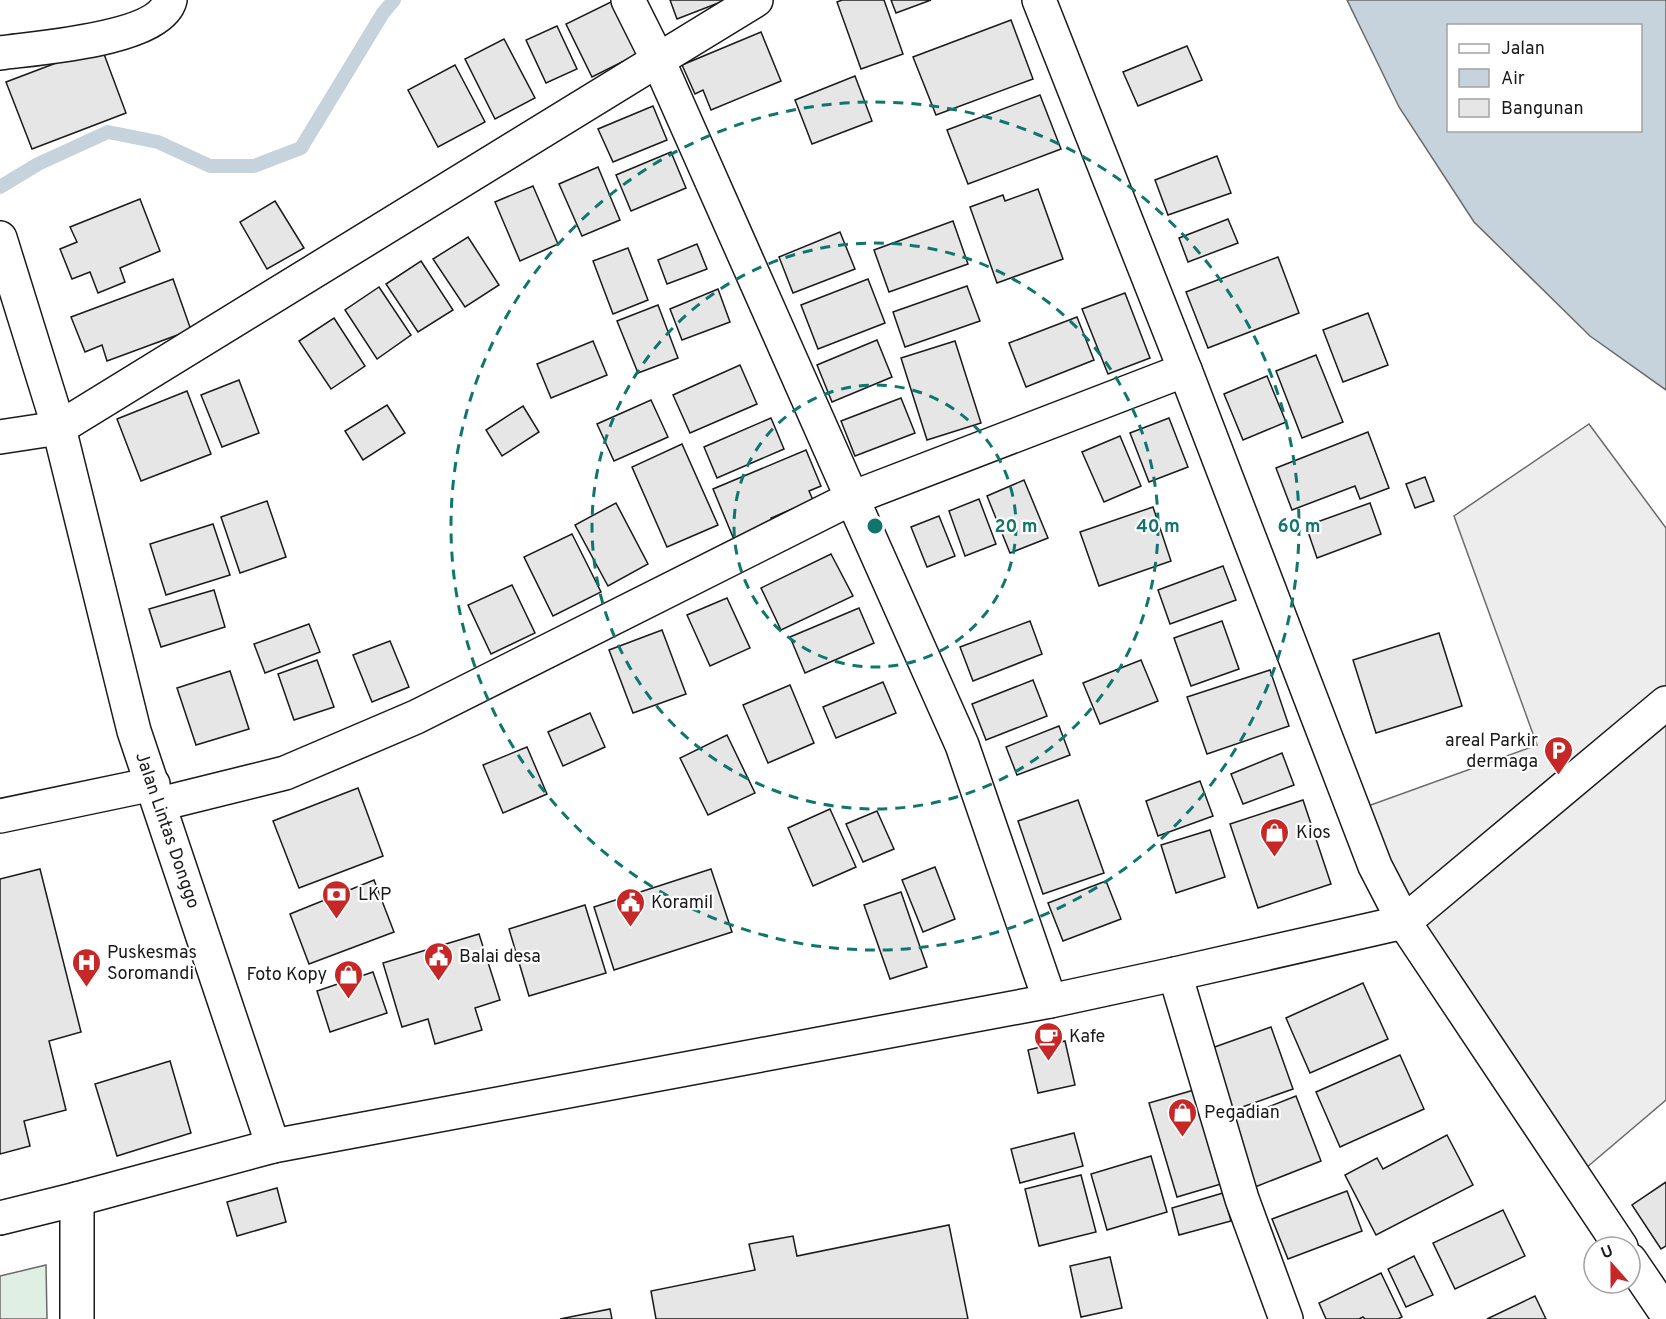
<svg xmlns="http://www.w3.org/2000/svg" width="1666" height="1319" viewBox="0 0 1666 1319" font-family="Overpass,sans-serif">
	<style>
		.green { fill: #e0efe3; stroke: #6a6a6a; stroke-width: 1.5 }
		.parking { fill: #ededed; stroke: #6a6a6a; stroke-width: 1.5 }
		.water { fill: #c6d2dc; stroke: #6a6a6a; stroke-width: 1.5; fill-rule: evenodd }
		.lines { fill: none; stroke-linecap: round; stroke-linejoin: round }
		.stream { stroke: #c6d2dc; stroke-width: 14 }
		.building { fill: #e6e6e6; stroke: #1a1a1a; stroke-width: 1.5 }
		.minor-casing { stroke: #1a1a1a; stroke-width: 36 }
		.secondary-casing { stroke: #1a1a1a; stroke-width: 36 }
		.minor { stroke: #fff; stroke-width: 33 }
		.secondary { stroke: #fff; stroke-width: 33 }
		.ring { fill: none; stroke: #0f766e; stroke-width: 3; stroke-dasharray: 10 8 }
		.labels { text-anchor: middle; stroke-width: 4.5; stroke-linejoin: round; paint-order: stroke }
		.poi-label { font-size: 18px; fill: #1a1a1a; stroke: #fff; text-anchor: start }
		.street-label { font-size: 18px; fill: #1a1a1a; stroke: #fff }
		.centre { fill: #0f766e; stroke: #fff; stroke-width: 3 }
		.ring-label { font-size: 18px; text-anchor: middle; font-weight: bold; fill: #0f766e; stroke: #fff; stroke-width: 4.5; stroke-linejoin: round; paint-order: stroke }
	</style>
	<rect width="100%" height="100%" fill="#fff"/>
	<polygon class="green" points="46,1265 47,1319 0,1319 0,1276"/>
	<polygon class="parking" points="1589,424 1666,528 1666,1100 1586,1168 1404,948 1368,806 1537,745 1454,516"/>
	<path class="water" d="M1347,0h319v390l-76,-54 -116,-114 -75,-115zM1448,26h192v104h-192z"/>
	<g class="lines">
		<polyline class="stream" points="0,187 38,164 108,132 158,142 210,166 254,166 301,148 383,13 394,0"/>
	</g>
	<g class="building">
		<polygon points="615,0 642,52 592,77 566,24"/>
		<polygon points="670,0 726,0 677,19"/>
		<polygon points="842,0 884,0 903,54 861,69 837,2"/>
		<polygon points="891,0 931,0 896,13"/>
		<polygon points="1011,20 1033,79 936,115 913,57"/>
		<polygon points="557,26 577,69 546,83 526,40"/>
		<polygon points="761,32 781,81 711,110 703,90 695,94 682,65"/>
		<polygon points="504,39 535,98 495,119 465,59"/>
		<polygon points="101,46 126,113 32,149 6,82"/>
		<polygon points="1187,46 1202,80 1138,106 1123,72"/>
		<polygon points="455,65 485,122 438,147 408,90"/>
		<polygon points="855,76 872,121 812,144 795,100"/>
		<polygon points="1040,95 1061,149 968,184 947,130"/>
		<polygon points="653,106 667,140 613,162 598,129"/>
		<polygon points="671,152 686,188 631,211 616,175"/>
		<polygon points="1217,156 1231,193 1168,215 1155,180"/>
		<polygon points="598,167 620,220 582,236 559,184"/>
		<polygon points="533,186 558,244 520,261 495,202"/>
		<polygon points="1038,189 1063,259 997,283 970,207 1003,195 1005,201"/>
		<polygon points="140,199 160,251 120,268 125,282 98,293 90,272 72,279 60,249 77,242 70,227"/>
		<polygon points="275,201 304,248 267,269 240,222"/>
		<polygon points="1228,219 1238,243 1188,262 1179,238"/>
		<polygon points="953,221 968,264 889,292 874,250"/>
		<polygon points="840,232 855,269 793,293 779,257"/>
		<polygon points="468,237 499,285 465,307 433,259"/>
		<polygon points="697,244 707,269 667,284 658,260"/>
		<polygon points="628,248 648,300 613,314 593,261"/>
		<polygon points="1278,257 1299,313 1208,348 1186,292"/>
		<polygon points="421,261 453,310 418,332 386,284"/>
		<polygon points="173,279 191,330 107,361 102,345 85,352 71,317"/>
		<polygon points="868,279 885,323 818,349 801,305"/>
		<polygon points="967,286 980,321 905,347 893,312"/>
		<polygon points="379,287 411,335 377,359 345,310"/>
		<polygon points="718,289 730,322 682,340 670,309"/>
		<polygon points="1125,293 1150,358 1108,374 1082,309"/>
		<polygon points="658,305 678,358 638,373 617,321"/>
		<polygon points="1368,313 1388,365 1343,382 1323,330"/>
		<polygon points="1077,317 1094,360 1026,387 1009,343"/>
		<polygon points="334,318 365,366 331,389 299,341"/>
		<polygon points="877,340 892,377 832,402 817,365"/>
		<polygon points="593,341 607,375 551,398 537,364"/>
		<polygon points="955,341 981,423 927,440 901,358"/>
		<polygon points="1316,355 1343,422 1302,438 1276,371"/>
		<polygon points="740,365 757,404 690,433 673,395"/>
		<polygon points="1267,376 1286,422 1243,440 1224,394"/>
		<polygon points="239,380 259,433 222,447 201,395"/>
		<polygon points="187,391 211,454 141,481 117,419"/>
		<polygon points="901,398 915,433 855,456 841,421"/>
		<polygon points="651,400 668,437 614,461 597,424"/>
		<polygon points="387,405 405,433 363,460 345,431"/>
		<polygon points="523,406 539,432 502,456 486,430"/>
		<polygon points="771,418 784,449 717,478 704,447"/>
		<polygon points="1169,418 1188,467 1149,482 1130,433"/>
		<polygon points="1368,432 1389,488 1360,499 1355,486 1292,510 1276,468"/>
		<polygon points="1120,436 1141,486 1104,502 1082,452"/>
		<polygon points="682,444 718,525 667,547 632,467"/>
		<polygon points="806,450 821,486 809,491 813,500 771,518 775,525 735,542 713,489"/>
		<polygon points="1425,477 1434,501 1415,508 1406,484"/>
		<polygon points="1024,480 1048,538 1010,553 987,496"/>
		<polygon points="979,499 996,544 965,556 949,511"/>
		<polygon points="267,501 286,557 240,573 221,517"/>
		<polygon points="616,503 648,564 608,586 575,525"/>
		<polygon points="1370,503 1381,534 1317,558 1306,526"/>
		<polygon points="1153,507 1171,561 1099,586 1080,532"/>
		<polygon points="939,516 955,556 927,567 911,527"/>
		<polygon points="213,524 230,575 166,595 150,544"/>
		<polygon points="572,534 601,592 553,616 524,557"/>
		<polygon points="831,554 853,596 781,630 761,588"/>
		<polygon points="1223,566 1236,600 1170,624 1158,590"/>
		<polygon points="512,585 535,633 491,654 468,605"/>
		<polygon points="214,590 225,627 161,647 149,609"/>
		<polygon points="727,598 750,648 710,666 687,615"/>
		<polygon points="859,608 874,643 805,673 790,637"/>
		<polygon points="1030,621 1042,654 973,681 960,647"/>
		<polygon points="1222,621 1239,669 1191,686 1174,638"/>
		<polygon points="309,624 320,652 265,673 254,644"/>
		<polygon points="662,630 686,694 633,713 609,650"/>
		<polygon points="1439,633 1462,706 1376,733 1353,660"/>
		<polygon points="390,641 409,687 372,702 353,655"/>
		<polygon points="317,660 334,707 294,720 278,674"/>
		<polygon points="1141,660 1158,701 1100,724 1083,683"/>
		<polygon points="1270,670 1289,726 1207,754 1187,697"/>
		<polygon points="230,671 249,729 196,745 177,688"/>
		<polygon points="1033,680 1047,716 986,740 972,704"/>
		<polygon points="883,682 896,713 836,738 823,707"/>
		<polygon points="790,685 814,743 768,763 743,705"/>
		<polygon points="590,713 605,747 563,766 548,732"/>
		<polygon points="1059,726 1070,755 1017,775 1006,747"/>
		<polygon points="727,735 755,793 708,815 680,758"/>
		<polygon points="527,747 547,794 503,813 483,765"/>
		<polygon points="1282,753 1294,785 1243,804 1231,774"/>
		<polygon points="1200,781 1213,816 1158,836 1146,801"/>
		<polygon points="358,788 383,856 299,888 273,821"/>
		<polygon points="1078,800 1104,873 1043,894 1018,821"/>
		<polygon points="1303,800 1331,884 1258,908 1230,824"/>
		<polygon points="830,809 856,867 813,886 788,828"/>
		<polygon points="877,811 894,849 863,862 846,824"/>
		<polygon points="1210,830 1225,877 1176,893 1161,845"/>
		<polygon points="935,867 955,919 923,932 902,880"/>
		<polygon points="40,869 81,1032 49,1041 66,1110 24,1121 30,1146 0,1154 0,879"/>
		<polygon points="711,869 732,932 614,970 594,907"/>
		<polygon points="374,880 394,932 309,964 290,914"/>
		<polygon points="1106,881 1121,919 1063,941 1048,903"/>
		<polygon points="901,892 927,967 890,979 864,905"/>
		<polygon points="585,905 606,973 529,996 509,929"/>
		<polygon points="479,934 500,1000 475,1008 482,1030 435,1044 428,1019 402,1027 383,963"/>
		<polygon points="373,972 387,1013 330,1032 317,991"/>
		<polygon points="1363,983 1388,1039 1310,1073 1286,1018"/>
		<polygon points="1271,1027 1293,1089 1231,1111 1209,1049"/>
		<polygon points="1065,1041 1075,1085 1038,1093 1028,1050"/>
		<polygon points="1400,1055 1424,1109 1340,1147 1316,1092"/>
		<polygon points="170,1061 191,1133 117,1156 95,1084"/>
		<polygon points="1194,1090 1221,1184 1177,1197 1149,1103"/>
		<polygon points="1296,1096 1321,1161 1255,1187 1230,1122"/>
		<polygon points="1074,1133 1083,1166 1020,1183 1011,1149"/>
		<polygon points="1447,1135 1473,1185 1376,1235 1345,1175 1377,1158 1383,1169"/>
		<polygon points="1151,1156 1167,1212 1107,1230 1091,1174"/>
		<polygon points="1081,1175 1096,1232 1039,1246 1025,1189"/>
		<polygon points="1666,1182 1666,1246 1661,1249 1632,1205"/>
		<polygon points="277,1188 286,1222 237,1236 227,1202"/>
		<polygon points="1347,1191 1362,1231 1288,1259 1272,1219"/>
		<polygon points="1223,1193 1231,1221 1179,1235 1172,1208"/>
		<polygon points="1503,1210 1525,1256 1455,1289 1433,1243"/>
		<polygon points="949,1225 968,1319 656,1319 651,1291 755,1270 749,1244 793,1236 797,1256"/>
		<polygon points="1414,1256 1433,1295 1406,1307 1388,1269"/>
		<polygon points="1110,1257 1122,1308 1081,1317 1070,1266"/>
		<polygon points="1381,1273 1402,1317 1398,1319 1365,1319 1363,1317 1359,1319 1326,1319 1319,1303"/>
		<polygon points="1535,1296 1546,1319 1487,1319"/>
		<polygon points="610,1309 612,1319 560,1319"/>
	</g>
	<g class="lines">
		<defs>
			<g id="minor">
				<polyline points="1039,0 1185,370"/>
				<path d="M0,53c35,-5 160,-13 170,-53"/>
				<polyline points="0,437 59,428 658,60 628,0"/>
				<polyline points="160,804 285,773 416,717 852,498 658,60 756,0"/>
				<polyline points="0,816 153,784"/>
				<polyline points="1175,974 1242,1199 1286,1319"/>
				<polyline points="1050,1001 962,745 852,498 1185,370 1375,866 1404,922 1666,703"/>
				<polyline points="77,1319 77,1199"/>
			</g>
			<g id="secondary">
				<polyline points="0,238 59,428 134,731 273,1146 77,1199 0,1218"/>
				<polyline points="273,1146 1050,1001 1175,974 1404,922 1621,1247"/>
				<polyline points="1630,1260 1666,1313"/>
			</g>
		</defs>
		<use href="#minor" class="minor-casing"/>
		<use href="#secondary" class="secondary-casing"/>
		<use href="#minor" class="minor"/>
		<use href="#secondary" class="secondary"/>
	</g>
	<g class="ring">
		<circle cx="875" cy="526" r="141"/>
		<circle cx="875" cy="526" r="283"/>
		<circle cx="875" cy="526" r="424"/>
	</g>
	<defs>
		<symbol id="parking-pin" viewBox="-11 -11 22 30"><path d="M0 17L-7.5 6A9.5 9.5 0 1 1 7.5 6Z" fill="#c62828" stroke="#fff"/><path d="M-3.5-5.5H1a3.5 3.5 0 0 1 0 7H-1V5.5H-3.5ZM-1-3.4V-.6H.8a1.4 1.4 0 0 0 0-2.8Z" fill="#fff"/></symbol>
		<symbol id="shop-pin" viewBox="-11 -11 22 30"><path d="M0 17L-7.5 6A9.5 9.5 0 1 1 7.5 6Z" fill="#c62828" stroke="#fff"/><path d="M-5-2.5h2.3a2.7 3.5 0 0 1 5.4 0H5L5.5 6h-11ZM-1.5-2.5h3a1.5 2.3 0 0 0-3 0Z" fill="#fff"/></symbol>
		<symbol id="bank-pin" viewBox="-11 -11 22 30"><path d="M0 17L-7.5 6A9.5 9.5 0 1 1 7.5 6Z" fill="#c62828" stroke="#fff"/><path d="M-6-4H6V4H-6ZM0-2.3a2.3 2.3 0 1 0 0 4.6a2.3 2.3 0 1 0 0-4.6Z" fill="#fff"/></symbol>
		<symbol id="civic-pin" viewBox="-11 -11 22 30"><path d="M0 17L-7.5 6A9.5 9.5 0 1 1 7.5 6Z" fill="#c62828" stroke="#fff"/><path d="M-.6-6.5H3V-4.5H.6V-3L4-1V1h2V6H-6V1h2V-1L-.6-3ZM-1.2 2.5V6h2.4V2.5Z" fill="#fff"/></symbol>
		<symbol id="hospital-pin" viewBox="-11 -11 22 30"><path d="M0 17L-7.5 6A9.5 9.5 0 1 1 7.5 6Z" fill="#c62828" stroke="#fff"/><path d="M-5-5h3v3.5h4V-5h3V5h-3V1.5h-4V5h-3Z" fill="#fff"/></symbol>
		<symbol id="cafe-pin" viewBox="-11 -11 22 30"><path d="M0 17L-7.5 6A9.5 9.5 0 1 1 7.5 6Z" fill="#c62828" stroke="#fff"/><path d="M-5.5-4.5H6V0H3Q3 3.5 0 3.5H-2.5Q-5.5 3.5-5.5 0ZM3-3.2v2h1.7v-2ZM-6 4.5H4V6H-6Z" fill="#fff"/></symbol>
	</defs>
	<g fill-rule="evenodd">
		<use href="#parking-pin" x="1542" y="734" width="33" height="45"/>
		<use href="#shop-pin" x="1258" y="816" width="33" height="45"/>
		<use href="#bank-pin" x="320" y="878" width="33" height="45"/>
		<use href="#civic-pin" x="614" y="886" width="33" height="45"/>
		<use href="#civic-pin" x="422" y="940" width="33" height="45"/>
		<use href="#hospital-pin" x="70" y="946" width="33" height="45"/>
		<use href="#shop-pin" x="332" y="958" width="33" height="45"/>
		<use href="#cafe-pin" x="1032" y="1020" width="33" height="45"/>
		<use href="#shop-pin" x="1166" y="1096" width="33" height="45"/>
	</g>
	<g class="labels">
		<g class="poi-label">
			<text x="1538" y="746" text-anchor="end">areal Parkir<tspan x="1538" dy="21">dermaga</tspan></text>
			<text x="1296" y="838">Kios</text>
			<text x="358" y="900">LKP</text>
			<text x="651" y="908">Koramil</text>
			<text x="107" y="958">Puskesmas<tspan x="107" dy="21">Soromandi</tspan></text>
			<text x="459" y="962">Balai desa</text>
			<text x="327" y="980" text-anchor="end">Foto Kopy</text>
			<text x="1069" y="1042">Kafe</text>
			<text x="1204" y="1118">Pegadian</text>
		</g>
		<g class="street-label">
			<text transform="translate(168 830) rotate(71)" y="6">Jalan Lintas Donggo</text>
		</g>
	</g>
	<circle cx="875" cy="526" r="9" class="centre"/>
	<g class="ring-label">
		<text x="1016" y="532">20 m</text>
		<text x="1158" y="532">40 m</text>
		<text x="1299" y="532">60 m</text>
	</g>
	<rect x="1447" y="24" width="195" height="108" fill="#ffffff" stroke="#a3a3a3" stroke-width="1.5"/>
	<rect x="1459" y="44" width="30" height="9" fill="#ffffff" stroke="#a3a3a3" stroke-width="1.5"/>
	<text x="1501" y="54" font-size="18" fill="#1a1a1a">Jalan</text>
	<rect x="1459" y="69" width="30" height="18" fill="#c6d2dc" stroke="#a3a3a3" stroke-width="1.5"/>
	<text x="1501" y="84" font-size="18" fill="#1a1a1a">Air</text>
	<rect x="1459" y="99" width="30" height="18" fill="#e6e6e6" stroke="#a3a3a3" stroke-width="1.5"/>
	<text x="1501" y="114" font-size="18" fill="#1a1a1a">Bangunan</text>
	<g transform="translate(1612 1265) rotate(339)"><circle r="28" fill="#ffffff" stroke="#a3a3a3" stroke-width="1.5"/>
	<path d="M0-4.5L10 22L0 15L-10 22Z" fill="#c62828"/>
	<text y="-9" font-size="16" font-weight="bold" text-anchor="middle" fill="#1a1a1a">U</text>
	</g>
</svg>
